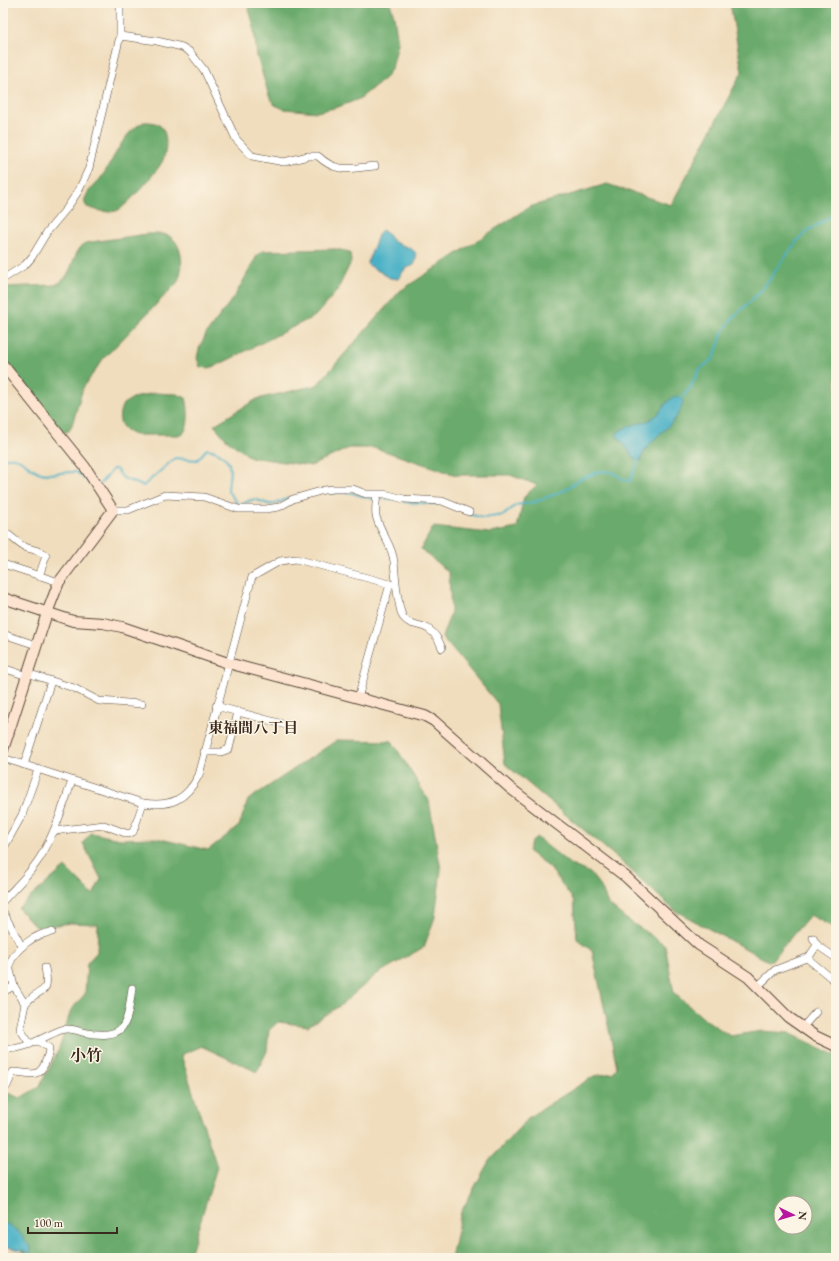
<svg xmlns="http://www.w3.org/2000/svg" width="839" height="1261" viewBox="0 0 839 1261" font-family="'EB Garamond','Noto Serif JP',serif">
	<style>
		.forest { fill: #6baa6c; stroke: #536a45; fill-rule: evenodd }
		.water { fill: #47b0c6; stroke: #416d72 }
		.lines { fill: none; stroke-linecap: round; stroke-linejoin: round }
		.stream { stroke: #47b0c6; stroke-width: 2 }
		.street-casing { stroke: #564536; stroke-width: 8 }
		.secondary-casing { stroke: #564536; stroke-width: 12 }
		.street { stroke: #fff; stroke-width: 7 }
		.secondary { stroke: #fde4d1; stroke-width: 10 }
		.labels { text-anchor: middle; stroke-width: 3; stroke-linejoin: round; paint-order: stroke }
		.neighbourhood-label { font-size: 15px; font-weight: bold; fill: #3b2a1e; stroke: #fcf5e5 }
		.quarter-label { font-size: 16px; font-weight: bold; fill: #3b2a1e; stroke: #fcf5e5 }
	</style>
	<rect width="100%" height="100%" fill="#fcf5e5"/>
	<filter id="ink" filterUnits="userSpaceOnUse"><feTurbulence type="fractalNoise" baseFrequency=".025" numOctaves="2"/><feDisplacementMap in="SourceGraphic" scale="8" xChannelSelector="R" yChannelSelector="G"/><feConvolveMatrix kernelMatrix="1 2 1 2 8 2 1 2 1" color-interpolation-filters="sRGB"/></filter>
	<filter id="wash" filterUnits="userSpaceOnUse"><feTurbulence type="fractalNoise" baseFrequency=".012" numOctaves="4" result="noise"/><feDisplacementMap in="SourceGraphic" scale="16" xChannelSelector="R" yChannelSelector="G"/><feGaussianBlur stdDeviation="0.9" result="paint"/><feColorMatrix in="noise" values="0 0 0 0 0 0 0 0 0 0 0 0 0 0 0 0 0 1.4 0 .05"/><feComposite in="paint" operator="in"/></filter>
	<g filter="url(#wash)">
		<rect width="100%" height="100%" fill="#f0ddbd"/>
		<g class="forest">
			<polygon points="247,3 390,3 394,16 398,43 392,68 385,78 359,99 338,107 317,112 284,109 275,105 269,96 257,56 253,23"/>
			<polygon points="730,3 836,3 836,929 810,915 770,962 674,910 616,857 505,764 498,704 442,637 451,612 449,573 421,549 433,527 490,533 517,528 524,497 537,485 510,475 456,475 375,448 349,448 311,466 250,457 226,439 214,425 257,399 317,385 400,291 529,207 607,184 671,205 742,72"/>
			<path d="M144,122c5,0 11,0 15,3 9,5 8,27 4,35 -5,11 -33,42 -43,49 -8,6 -24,1 -33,-2 -2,-2 -3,-5 -2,-8 3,-9 10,-14 15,-20 14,-18 22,-47 44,-57z"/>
			<path d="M147,234c7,0 15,-1 22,2 15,8 15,34 8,47l-74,76 -20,29 -11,37 -3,6 -9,3 -57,-66v-81l51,-2c20,-6 15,-29 31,-42z"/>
			<polygon points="336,249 350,252 351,262 337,291 315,316 216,366 208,368 200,367 197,358 199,349 206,334 236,294 258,254 263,251"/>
			<path d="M154,393l23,1 9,4c3,11 4,29 -4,37h-47c-16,-6 -19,-17 -12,-31l10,-6z"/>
			<polygon points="337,740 392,741 429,801 441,870 435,917 424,947 377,974 341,1005 308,1026 278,1022 269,1030 267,1051 257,1072 201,1046 181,1055 217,1167 189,1258 3,1258 3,1252 25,1253 3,1227 3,1091 20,1098 39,1087 59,1049 71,1010 85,994 87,963 97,952 98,924 70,923 37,928 18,908 65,867 93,895 101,879 83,843 91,833 120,839 156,838 208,850 239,826 248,800"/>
			<path d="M536,837l35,28 19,8 11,14 7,17 17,14 40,27 9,48 28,24 28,19 32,-5 27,2 47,22v203h-385l10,-46 28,-51 40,-44 65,-41 19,-3 4,-6 -25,-116 -15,-12 -3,-38 -24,-33 -22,-17 3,-8zM781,1203h24v24h-24z"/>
		</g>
		<g class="water">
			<path d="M382,230c5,2 7,7 11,11 10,7 30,5 21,24l-9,4 -7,10 -8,-1 -23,-14 12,-31z"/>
			<path d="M675,396l8,4c-2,26 -35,35 -43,61l-6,-3 -18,-24c15,-13 25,-8 37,-16 9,-6 12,-17 22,-22z"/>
			<polygon points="3,1222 19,1232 31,1248 30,1255 25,1251 3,1246"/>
		</g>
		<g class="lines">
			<g class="stream">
				<polyline points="680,400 690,388 699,370 714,358 723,331 732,319 761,291 796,242 809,230 836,213"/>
				<path d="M3,459c18,-6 23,9 38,14 10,3 23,-2 35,-1l13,10"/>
				<path d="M100,484l13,-15h3l7,9 20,8 32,-28 22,2 10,-11c4,0 8,2 12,4 17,10 9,23 9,38l10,13 4,1c17,-13 17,1 32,-1 5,-1 10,-4 14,-6"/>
				<polyline points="329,493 348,492 373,499 394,499"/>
				<polyline points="404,502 439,504"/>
				<polyline points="469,514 483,518 504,515 516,505 535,502 565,490 580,479 598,472 605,471 614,473 624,480 630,481 639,459"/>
			</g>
		</g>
	</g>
	<g filter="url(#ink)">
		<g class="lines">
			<defs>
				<g id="street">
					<path d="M120,36l37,5 25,6 8,5 14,18 32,69 16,17 32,6 24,-6h10c19,18 33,12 57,10"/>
					<polyline points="3,279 25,265 32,257 47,232 67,208 79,190 89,168 120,36 120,3"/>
					<path d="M377,495c-1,7 -2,15 -1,21 4,16 17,30 18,46 1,12 4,47 9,55 10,14 27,0 39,31"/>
					<polyline points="113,510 128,510 165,495 204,497 238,509 266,509 279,507 293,499 324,490 334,489 353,489 366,494 385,494 404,499 442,501 469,512"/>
					<path d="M3,532c9,3 14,12 22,15 7,3 16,3 21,9l-7,20"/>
					<polyline points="3,564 59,582"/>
					<polyline points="3,634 36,645"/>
					<polyline points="3,668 27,676"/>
					<polyline points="27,673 74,688 99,701 142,704"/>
					<polyline points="216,706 290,726"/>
					<polyline points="204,752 221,752 229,749 238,712"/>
					<path d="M3,758l140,45c28,4 43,-3 56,-28l53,-198 28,-16 16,-2 94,25 -32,114"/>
					<polyline points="24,765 51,681"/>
					<polyline points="54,831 104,825 128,834 133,832 143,803"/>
					<polyline points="3,849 22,815 38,770"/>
					<path d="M3,901c13,-15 28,-28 38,-45 14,-23 22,-50 31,-75"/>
					<polyline points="3,912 22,947"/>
					<polyline points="813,938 817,945 836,958"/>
					<polyline points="807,958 836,982"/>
					<polyline points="757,987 775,970 809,957 817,945"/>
					<polyline points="3,992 14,986"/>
					<path d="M25,1004c14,-18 26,-6 20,-36"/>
					<polyline points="802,1028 816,1012"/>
					<path d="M30,1044l-10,-15 5,-25 -11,-18 -5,-20c5,-17 25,-32 43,-34"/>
					<path d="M3,1049c21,2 39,-12 58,-19 6,-2 15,0 21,2 45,9 45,-7 50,-44"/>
					<path d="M7,1086l6,-14c15,0 25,8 32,-9 2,-5 4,-9 4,-15l-11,-7"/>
				</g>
				<g id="secondary">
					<polyline points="3,365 85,467 113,510 59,582 47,613 3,750"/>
					<polyline points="3,598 73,621 103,623 122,627 228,663 425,716 434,721 510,788 626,877 699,945 748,977 788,1017 815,1036 836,1046"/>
				</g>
			</defs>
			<use href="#street" class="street-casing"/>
			<use href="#secondary" class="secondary-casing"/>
			<use href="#street" class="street"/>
			<use href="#secondary" class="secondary"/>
		</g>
	</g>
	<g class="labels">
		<g class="neighbourhood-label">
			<text x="253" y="733">東福間八丁目</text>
		</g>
		<g class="quarter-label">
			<text x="86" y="1061">小竹</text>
		</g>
	</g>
	<rect width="839" height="1261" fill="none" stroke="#fcf5e5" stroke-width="16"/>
	<g transform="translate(793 1215) rotate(95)"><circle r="19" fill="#fcf5e5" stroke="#afa495"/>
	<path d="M0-3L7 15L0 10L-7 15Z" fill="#b5179e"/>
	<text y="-6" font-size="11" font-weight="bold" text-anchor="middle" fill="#3b2a1e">N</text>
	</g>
	<path d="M28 1227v6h89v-6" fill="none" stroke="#3b2a1e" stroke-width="2"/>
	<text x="34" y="1227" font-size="12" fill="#3b2a1e" stroke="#fcf5e5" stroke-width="3" paint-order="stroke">100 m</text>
</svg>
